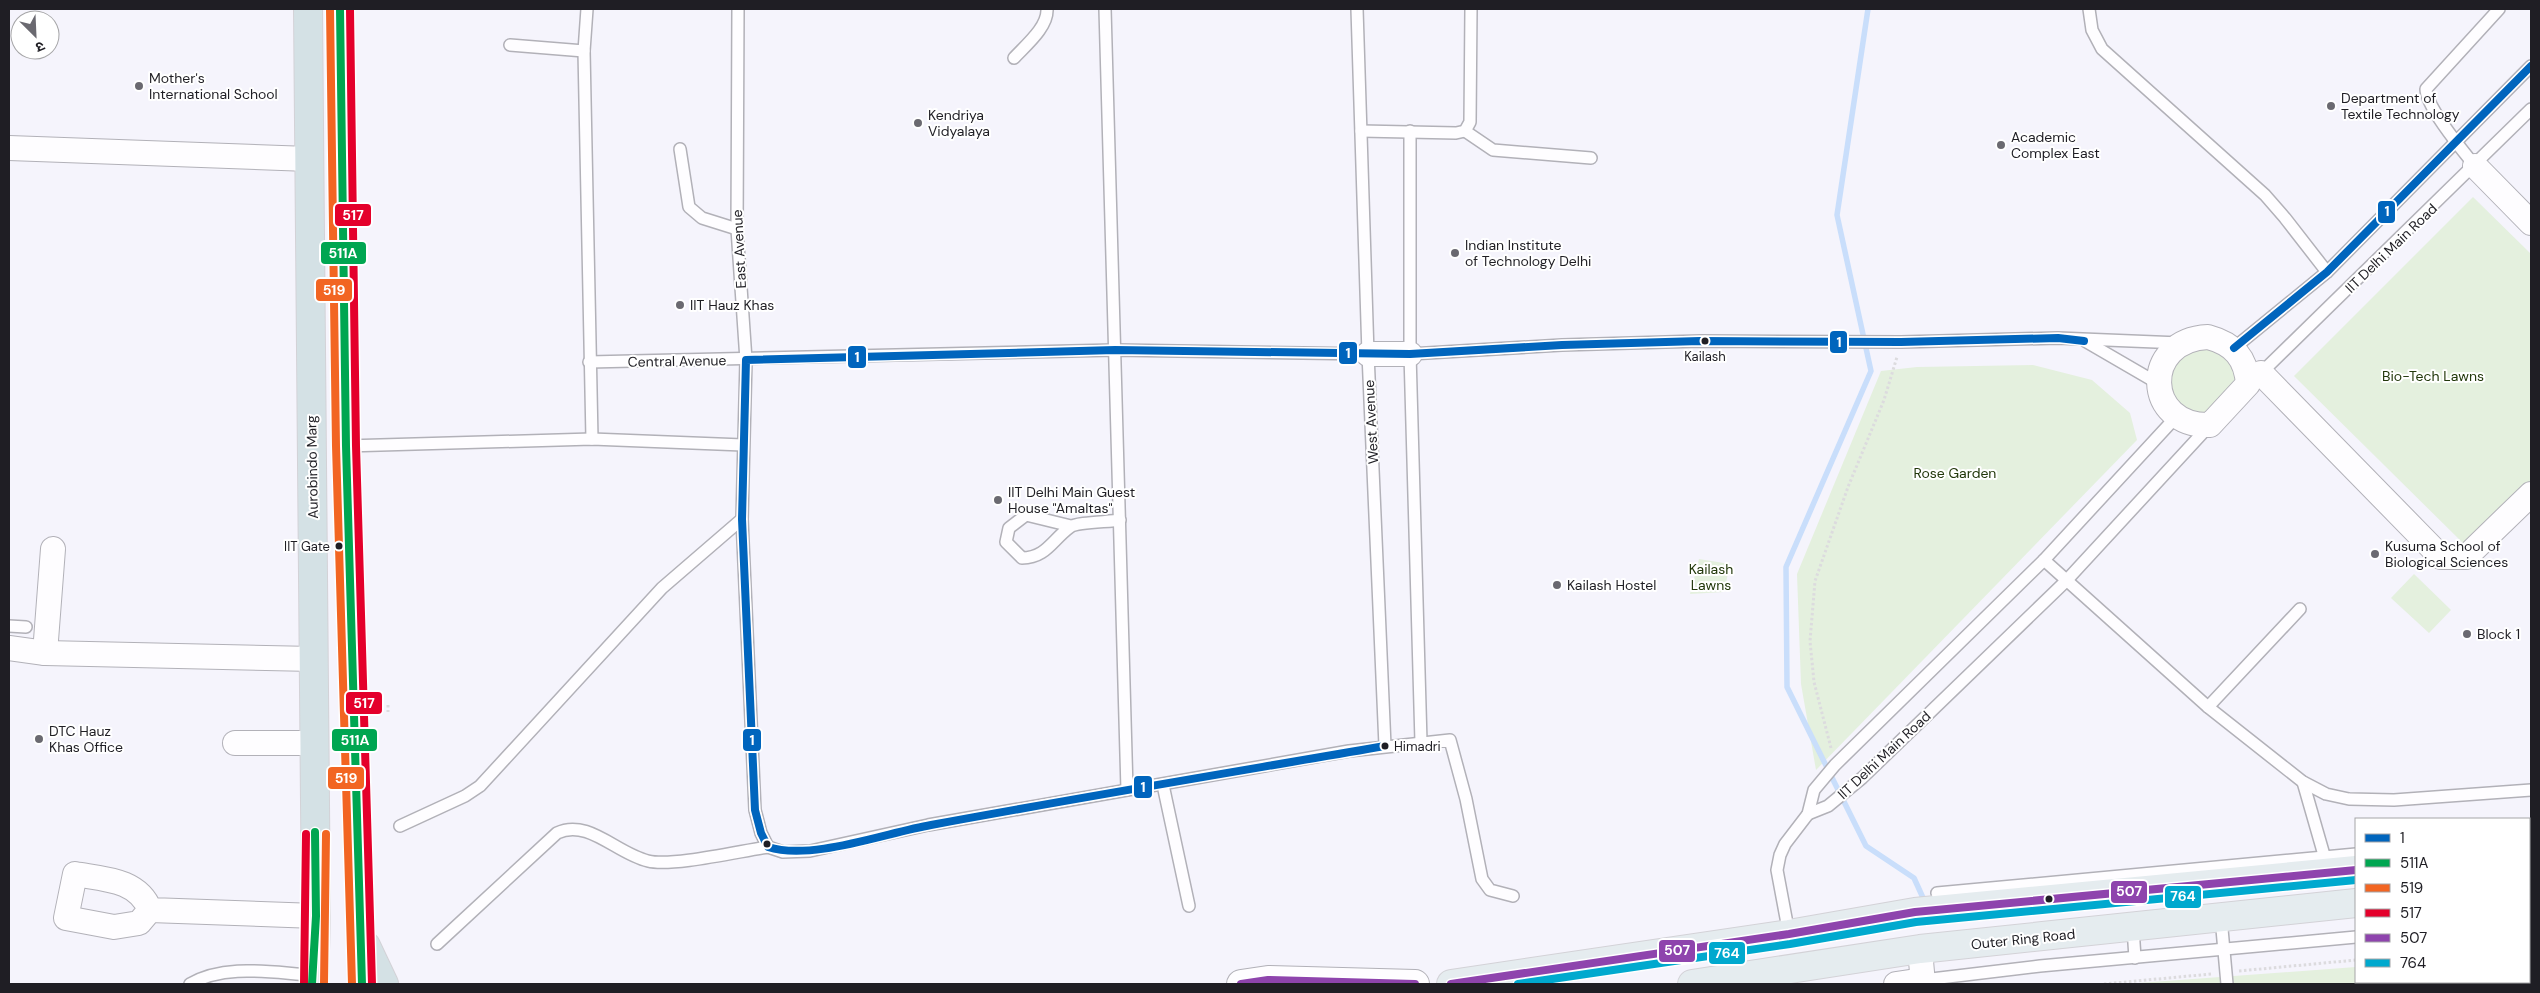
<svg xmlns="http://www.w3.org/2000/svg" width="2540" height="993" viewBox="0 0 2540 993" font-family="'DM Sans','Noto Sans Devanagari',sans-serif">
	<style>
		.green { fill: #e4f0de }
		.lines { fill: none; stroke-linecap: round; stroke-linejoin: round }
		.stream { stroke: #c9defb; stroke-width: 5.5 }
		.lane-casing { stroke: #b2b1b8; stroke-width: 14 }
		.street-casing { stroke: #b2b1b8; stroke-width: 26 }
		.secondary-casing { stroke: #b2b1b8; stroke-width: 30 }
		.primary-casing { stroke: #d3d2d7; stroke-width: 30 }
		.highway-casing { stroke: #d3d2d7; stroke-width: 30 }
		.path { stroke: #dcdbde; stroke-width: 3; stroke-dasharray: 2.5 2.5; stroke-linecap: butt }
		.lane { stroke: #fefdff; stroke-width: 11 }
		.street { stroke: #fefdff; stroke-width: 24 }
		.secondary { stroke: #fefdff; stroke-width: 28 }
		.primary { stroke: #e5ecef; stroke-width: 28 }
		.highway { stroke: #d4e1e5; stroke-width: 28 }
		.bus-1-casing { stroke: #fff; stroke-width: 11 }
		.bus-2-casing { stroke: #fff; stroke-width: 11 }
		.bus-3-casing { stroke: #fff; stroke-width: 11 }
		.bus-4-casing { stroke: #fff; stroke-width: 11 }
		.bus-5-casing { stroke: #fff; stroke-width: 11 }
		.bus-6-casing { stroke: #fff; stroke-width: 11 }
		.bus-1 { stroke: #0065bd; stroke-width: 8 }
		.bus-2 { stroke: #00a651; stroke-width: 8 }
		.bus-3 { stroke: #f26522; stroke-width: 8 }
		.bus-4 { stroke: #e4002b; stroke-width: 8 }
		.bus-5 { stroke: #8e44ad; stroke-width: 8 }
		.bus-6 { stroke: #00a9ce; stroke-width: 8 }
		.poi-dot { fill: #6a6970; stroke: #fff; stroke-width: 2 }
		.bus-dot { fill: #1f1e24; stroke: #fff; stroke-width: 2 }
		.labels { text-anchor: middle; stroke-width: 4; stroke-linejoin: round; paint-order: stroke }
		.bus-label { font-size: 13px; fill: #1f1e24; stroke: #fff }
		.poi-label { font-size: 14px; fill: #1f1e24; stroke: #fff; text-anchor: start }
		.street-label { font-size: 14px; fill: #1f1e24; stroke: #fff }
		.park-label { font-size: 14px; fill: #22380b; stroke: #fff }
		.line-badge { stroke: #fff; stroke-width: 2 }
		.badge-label { font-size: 14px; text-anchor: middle; font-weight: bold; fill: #fff }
	</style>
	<rect width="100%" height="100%" fill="#f5f4fc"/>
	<g class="green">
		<polygon points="2473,197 2531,254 2531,484 2468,548 2294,376"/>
		<polygon points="2223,348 2242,382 2208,417 2194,416 2173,399 2169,372 2184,350"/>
		<polygon points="2033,365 2092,380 2130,413 2137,440 1816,770 1801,684 1797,574 1881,371 1917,367"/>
		<polygon points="1699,559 1730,564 1724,592 1690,594"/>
		<polygon points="2414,574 2451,610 2429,633 2391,598"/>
		<polygon points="2356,967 2356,982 2374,982 2374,984 2125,984"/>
		<polygon points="2463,982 2511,982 2512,984 2433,984"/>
	</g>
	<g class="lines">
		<polyline class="stream" points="1868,9 1837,215 1871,371 1786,567 1787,687 1866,846 1914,878 1924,900"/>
		<defs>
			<g id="lane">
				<polyline points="587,9 584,51 592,439"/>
				<polyline points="738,9 737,229 746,360 742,519 755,810 761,833 768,847"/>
				<polyline points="1105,9 1127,790"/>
				<polyline points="1357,9 1368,354 1385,746"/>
				<polyline points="2089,9 2092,30 2102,49 2265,195 2285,218 2327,272"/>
				<polyline points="510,45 584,51"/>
				<path d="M1014,58c12,-13 34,-31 33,-49"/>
				<polyline points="1361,131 1456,133 1465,131 1470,122 1471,9"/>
				<polyline points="1410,131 1410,354 1421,742"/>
				<polyline points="1465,131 1493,150 1591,158"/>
				<polyline points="680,149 689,207 702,218 737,229"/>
				<path d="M2475,166c-12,-15 -49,-59 -49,-77l73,-80"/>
				<polyline points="2085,341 2159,384"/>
				<polyline points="2234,348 2327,272 2531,66"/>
				<polyline points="1410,354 1562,345 1700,341 1901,342 2058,338 2180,343"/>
				<polyline points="589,362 1115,350 1368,354"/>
				<polyline points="2259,375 2531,109"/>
				<polyline points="346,446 592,439 743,445"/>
				<path d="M1071,526l-45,-11 -17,13 -3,14 16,16c24,0 30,-18 48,-31 7,-5 39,-5 50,-7"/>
				<polyline points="2044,560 2208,707 2303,782 2326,794 2349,799 2394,800 2531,790"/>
				<polyline points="9,626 26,627"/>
				<polyline points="2208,707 2300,609"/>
				<polyline points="2303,782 2326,862"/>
				<polyline points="1163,785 1189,906"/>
				<polyline points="1808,814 1828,806 1862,778 2066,581 2209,426"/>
				<polyline points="400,826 465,796 480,786 662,588 742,519"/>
				<polyline points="2529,838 2531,837"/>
				<polyline points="1937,893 2356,854"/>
				<polyline points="2221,918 2227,984"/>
				<polyline points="2529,924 2531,924"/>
				<polyline points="2133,928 2135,958"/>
				<polyline points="1789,934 1777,870 1780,855 1785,844 1808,814 1814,790 1835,765 2044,560 2176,417"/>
				<path d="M437,944l120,-111c31,-15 60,21 91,28 24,6 92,-10 120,-14l15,5 27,-1 118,-26 421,-74 101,-11 16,59 16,80 8,11 23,6"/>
				<polyline points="1923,980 2040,966 2356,937"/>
				<path d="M190,984c36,-21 83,-11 123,-9"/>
			</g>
			<g id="street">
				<polyline points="9,148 309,159"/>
				<polyline points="2475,166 2531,223"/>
				<path d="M2208,337c26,7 38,21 40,47l-38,41c-66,2 -69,-85 -2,-88z"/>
				<polyline points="1368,354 1410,354"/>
				<polyline points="2261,373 2441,557 2466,557 2531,494"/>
				<polyline points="9,648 45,653 314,659"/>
				<polyline points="45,653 53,549"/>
				<polyline points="235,743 315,743"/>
				<path d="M150,910c-12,-31 -47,-31 -75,-36l-9,44 48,9 25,-4 11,-13 166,6"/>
				<polyline points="1920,949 1923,984"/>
				<polyline points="1896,984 1923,980"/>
			</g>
			<polyline id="secondary" points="1241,984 1268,980 1415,984"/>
			<g id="primary">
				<polyline points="2529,855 2531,855"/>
				<polyline points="2529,887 2531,887"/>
				<polyline points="1451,984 1789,934 1915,912 2356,870"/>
				<polyline points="1692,984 1920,949 2356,903"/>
			</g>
			<g id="highway">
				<polyline points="308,9 316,916 314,984"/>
				<polyline points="340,9 346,446 362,984"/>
				<polyline points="366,946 384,984"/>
			</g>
		</defs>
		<use href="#lane" class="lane-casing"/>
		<use href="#street" class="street-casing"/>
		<use href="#secondary" class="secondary-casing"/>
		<use href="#primary" class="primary-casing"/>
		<use href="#highway" class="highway-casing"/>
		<g class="path">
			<polyline points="388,705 388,712"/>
			<polyline points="1831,748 1814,682 1810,641 1815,581 1848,487 1884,400 1897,357"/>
			<polyline points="2529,946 2531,946"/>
			<polyline points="2239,971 2356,960"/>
			<polyline points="2382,982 2383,984"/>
			<polyline points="2404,982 2404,984"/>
			<polyline points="2520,982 2520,984"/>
			<polyline points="2104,984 2211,974"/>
		</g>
		<use href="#lane" class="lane"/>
		<use href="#street" class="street"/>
		<use href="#secondary" class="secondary"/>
		<use href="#primary" class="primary"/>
		<use href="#highway" class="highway"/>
		<defs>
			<g id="bus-1">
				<polyline points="2234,348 2327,272 2531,66"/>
				<path d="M1385,746c-151,26 -303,51 -454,79 -46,8 -120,36 -163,22l-7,-14 -6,-23 -13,-291 4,-159 369,-10 295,4 152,-9 138,-4 201,1 157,-4 26,3"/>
			</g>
			<g id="bus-2">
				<polyline points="340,9 346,446 362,984"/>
				<polyline points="312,984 316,916 315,832"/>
			</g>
			<g id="bus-3">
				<polyline points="330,9 336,446 352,984"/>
				<polyline points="324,984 326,834"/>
			</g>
			<g id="bus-4">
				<polyline points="350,9 356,446 372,984"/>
				<polyline points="304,984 306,834"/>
			</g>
			<g id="bus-5">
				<polyline points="1241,984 1268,980 1415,984"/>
				<polyline points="1451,984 1789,934 1915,912 2356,870"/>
			</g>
			<polyline id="bus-6" points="1518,984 1790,944 1916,922 2356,880"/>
		</defs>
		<use href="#bus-1" class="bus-1-casing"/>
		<use href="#bus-2" class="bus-2-casing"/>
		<use href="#bus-3" class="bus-3-casing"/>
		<use href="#bus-4" class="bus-4-casing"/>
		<use href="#bus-5" class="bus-5-casing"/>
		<use href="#bus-6" class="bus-6-casing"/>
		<use href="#bus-1" class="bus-1"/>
		<use href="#bus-2" class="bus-2"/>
		<use href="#bus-3" class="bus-3"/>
		<use href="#bus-4" class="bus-4"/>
		<use href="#bus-5" class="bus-5"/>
		<use href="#bus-6" class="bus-6"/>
	</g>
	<g class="poi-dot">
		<circle cx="139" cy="86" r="5"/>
		<circle cx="2331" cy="106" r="5"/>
		<circle cx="918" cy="123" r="5"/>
		<circle cx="2001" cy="145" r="5"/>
		<circle cx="1455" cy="253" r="5"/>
		<circle cx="680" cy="305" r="5"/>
		<circle cx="998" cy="500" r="5"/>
		<circle cx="2375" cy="554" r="5"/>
		<circle cx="1557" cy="585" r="5"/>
		<circle cx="2467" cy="634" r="5"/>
		<circle cx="39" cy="739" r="5"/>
	</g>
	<g class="bus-dot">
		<circle cx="1705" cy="341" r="4.5"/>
		<circle cx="339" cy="546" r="4.5"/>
		<circle cx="1385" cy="746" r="4.5"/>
		<circle cx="767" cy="844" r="4.5"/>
		<circle cx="2049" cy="899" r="4.5"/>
	</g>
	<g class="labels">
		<g class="bus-label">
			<text x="1705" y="361">Kailash</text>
			<text x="330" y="551" text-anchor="end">IIT Gate</text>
			<text x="1394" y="751" text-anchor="start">Himadri</text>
		</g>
		<g class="poi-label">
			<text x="149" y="83">Mother's<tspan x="149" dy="16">International School</tspan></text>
			<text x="2341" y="103">Department of<tspan x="2341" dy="16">Textile Technology</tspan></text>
			<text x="928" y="120">Kendriya<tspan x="928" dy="16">Vidyalaya</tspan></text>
			<text x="2011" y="142">Academic<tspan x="2011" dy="16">Complex East</tspan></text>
			<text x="1465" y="250">Indian Institute<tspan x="1465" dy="16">of Technology Delhi</tspan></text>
			<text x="690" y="310">IIT Hauz Khas</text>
			<text x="1008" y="497">IIT Delhi Main Guest<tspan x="1008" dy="16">House "Amaltas"</tspan></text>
			<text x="2385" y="551">Kusuma School of<tspan x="2385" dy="16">Biological Sciences</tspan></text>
			<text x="1567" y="590">Kailash Hostel</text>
			<text x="2477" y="639">Block 1</text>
			<text x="49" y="736">DTC Hauz<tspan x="49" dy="16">Khas Office</tspan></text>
		</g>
		<g class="street-label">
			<text transform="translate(2391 248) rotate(-44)" y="5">IIT Delhi Main Road</text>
			<text transform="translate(739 249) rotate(-93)" y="5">East Avenue</text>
			<text transform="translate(677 361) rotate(-1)" y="5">Central Avenue</text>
			<text transform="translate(1371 422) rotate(-93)" y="5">West Avenue</text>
			<text transform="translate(312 467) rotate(-91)" y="5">Aurobindo Marg</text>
			<text transform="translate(1884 755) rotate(-43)" y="5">IIT Delhi Main Road</text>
			<text transform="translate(2023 939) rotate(-6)" y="5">Outer Ring Road</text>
		</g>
		<g class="park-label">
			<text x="2433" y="381">Bio-Tech Lawns</text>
			<text x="1955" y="478">Rose Garden</text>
			<text x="1711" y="574">Kailash<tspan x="1711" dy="16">Lawns</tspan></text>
		</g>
	</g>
	<g class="line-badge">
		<rect x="2377" y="200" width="19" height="24" rx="5" fill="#0065bd"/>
		<rect x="334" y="203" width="38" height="24" rx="5" fill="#e4002b"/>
		<rect x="320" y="241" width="47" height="24" rx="5" fill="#00a651"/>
		<rect x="315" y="278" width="38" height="24" rx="5" fill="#f26522"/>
		<rect x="1829" y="330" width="19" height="24" rx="5" fill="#0065bd"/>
		<rect x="1338" y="341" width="20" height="24" rx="5" fill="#0065bd"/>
		<rect x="847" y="345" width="20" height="24" rx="5" fill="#0065bd"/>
		<rect x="345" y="691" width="38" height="24" rx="5" fill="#e4002b"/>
		<rect x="742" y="728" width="20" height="24" rx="5" fill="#0065bd"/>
		<rect x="331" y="728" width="47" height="24" rx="5" fill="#00a651"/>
		<rect x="327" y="766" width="38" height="24" rx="5" fill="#f26522"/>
		<rect x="1133" y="775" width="20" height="24" rx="5" fill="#0065bd"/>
		<rect x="2110" y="880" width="38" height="24" rx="5" fill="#8e44ad"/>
		<rect x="2164" y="885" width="38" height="24" rx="5" fill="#00a9ce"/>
		<rect x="1658" y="939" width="38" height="24" rx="5" fill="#8e44ad"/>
		<rect x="1708" y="941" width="38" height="24" rx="5" fill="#00a9ce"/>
	</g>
	<g class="badge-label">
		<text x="2387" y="216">1</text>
		<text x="353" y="220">517</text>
		<text x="343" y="258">511A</text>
		<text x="334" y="295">519</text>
		<text x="1839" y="347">1</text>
		<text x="1348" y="358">1</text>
		<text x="857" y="362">1</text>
		<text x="364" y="708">517</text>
		<text x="752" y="745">1</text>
		<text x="355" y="745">511A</text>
		<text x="346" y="783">519</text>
		<text x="1143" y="792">1</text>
		<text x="2129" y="896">507</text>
		<text x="2183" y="901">764</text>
		<text x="1677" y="955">507</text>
		<text x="1727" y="958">764</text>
	</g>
	<rect width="2540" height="993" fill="none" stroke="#1f1e24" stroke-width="20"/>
	<rect x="2355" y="818" width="175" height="165" fill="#ffffff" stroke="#a5a5a7"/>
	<rect x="2365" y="834" width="25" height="8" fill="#0065bd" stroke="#a5a5a7"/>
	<text x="2400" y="843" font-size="15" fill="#1f1e24">1</text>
	<rect x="2365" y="859" width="25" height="8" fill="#00a651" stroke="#a5a5a7"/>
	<text x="2400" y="868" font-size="15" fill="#1f1e24">511A</text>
	<rect x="2365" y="884" width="25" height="8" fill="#f26522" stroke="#a5a5a7"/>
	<text x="2400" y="893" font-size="15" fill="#1f1e24">519</text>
	<rect x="2365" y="909" width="25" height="8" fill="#e4002b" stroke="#a5a5a7"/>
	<text x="2400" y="918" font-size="15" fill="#1f1e24">517</text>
	<rect x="2365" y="934" width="25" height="8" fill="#8e44ad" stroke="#a5a5a7"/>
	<text x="2400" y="943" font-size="15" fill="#1f1e24">507</text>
	<rect x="2365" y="959" width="25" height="8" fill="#00a9ce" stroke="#a5a5a7"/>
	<text x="2400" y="968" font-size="15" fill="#1f1e24">764</text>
	<g transform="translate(35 35) rotate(156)"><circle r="24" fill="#ffffff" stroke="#a5a5a7"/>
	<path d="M0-4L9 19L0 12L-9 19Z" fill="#6a6970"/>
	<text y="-8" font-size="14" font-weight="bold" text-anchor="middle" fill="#1f1e24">उ</text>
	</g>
</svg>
